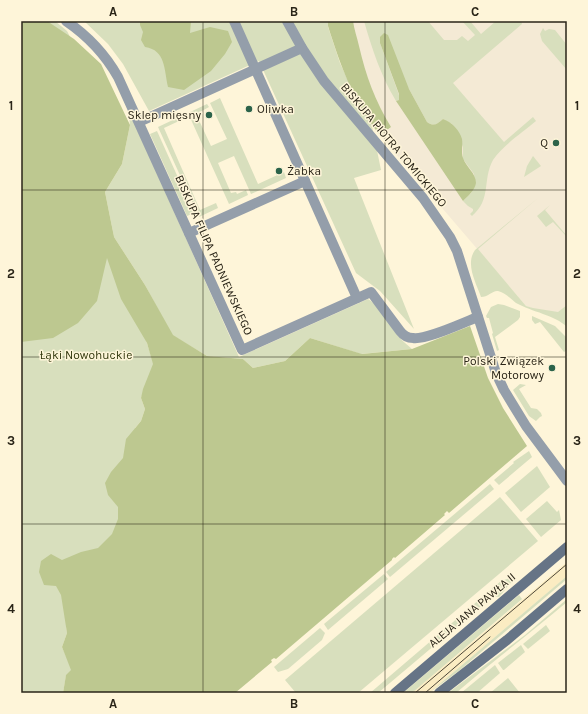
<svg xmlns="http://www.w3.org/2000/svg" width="588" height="714" viewBox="0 0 588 714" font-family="Karla,sans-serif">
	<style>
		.industrial { fill: #f4ead5 }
		.built { fill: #fbecc2 }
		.green { fill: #d8dfbd }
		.forest { fill: #bdc890 }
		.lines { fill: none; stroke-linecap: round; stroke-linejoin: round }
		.minor { stroke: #949eaa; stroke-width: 10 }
		.secondary { stroke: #667486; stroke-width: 10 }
		.tram { stroke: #4f493a; stroke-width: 1 }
		.grid { fill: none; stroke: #2a2518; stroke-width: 1; stroke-opacity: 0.55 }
		.poi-dot { fill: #2c634a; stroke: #fef5d9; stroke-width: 1.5 }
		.labels { text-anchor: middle; stroke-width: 3; stroke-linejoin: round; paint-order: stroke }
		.poi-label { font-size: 12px; fill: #2a2518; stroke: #fef5d9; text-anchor: end }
		.street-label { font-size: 12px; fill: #2a2518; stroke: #fef5d9 }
		.park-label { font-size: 12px; fill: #33390e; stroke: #fef5d9 }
		.neatline { fill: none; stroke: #2a2518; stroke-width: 1.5 }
		.grid-label { font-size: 13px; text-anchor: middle; font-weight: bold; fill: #2a2518 }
	</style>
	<rect width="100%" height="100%" fill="#fef5d9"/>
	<polygon class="industrial" points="328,21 567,21 567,307 556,316 526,306 372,126"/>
	<polygon class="built" points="567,562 567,576 429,693 412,693"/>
	<g class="green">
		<polygon points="21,21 55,21 67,31 82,60 77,88 118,253 154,365 141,398 145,409 141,421 135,428 130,511 66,624 67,633 62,647 72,670 66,676 63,693 21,693"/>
		<polygon points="84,21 328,21 328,27 340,63 358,102 372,126 381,170 354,178 414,329 380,291 356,273 259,61 149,111 123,64 108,44"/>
		<path d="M364,21h64l16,19h13l5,-4 6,5 7,-6 -13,-14h8l11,13 15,-13h25l1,3 -69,59 51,59 29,-25 3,4c-13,11 -34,25 -43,39 -11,20 -1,39 -21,56l-2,-2 3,-3v-2l-5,-3 -5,-5 8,-8 4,-8 -1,-11 -11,-15v-12l-11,-23 -9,-5c-6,5 -9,8 -16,3l-18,-33 -29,-46 19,52v5l-3,1c-15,-25 -24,-52 -32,-80z"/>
		<polygon points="543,28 545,31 549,29 555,30 567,45 567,70 542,41 540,34"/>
		<polygon points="220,98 258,184 284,172 286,178 251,194 234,156 218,163 231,193 236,192 237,194 246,190 248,195 229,204 188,113 207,104 209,107 200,112 201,114 197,116 211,146 227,139 210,103"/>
		<path d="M129,117l3,1 107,239 129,-58c12,7 22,28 32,39 3,4 8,7 12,11l-51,5 -51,-16 -25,23 -32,7 -10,-9 -36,-3 -35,-21 -27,-50 -31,-48 -9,-45 17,-28 8,-39z"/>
		<polygon points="177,118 179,121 164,128 200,210 216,203 218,208 199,217 158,127"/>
		<polygon points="157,131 194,213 187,216 150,134"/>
		<polygon points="533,156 541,166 524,177 527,166"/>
		<path d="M538,198l-60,51 48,57 7,2 25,4 9,-7v22c-12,-12 -35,-15 -51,-24 -5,-4 -12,-11 -18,-12 -5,-1 -10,6 -17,6 -5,-14 -16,-33 -6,-47z"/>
		<polygon points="550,205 545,210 567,236 567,237 553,222 546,227 537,216"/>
		<polygon points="498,304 504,305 520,311 520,317 518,320 495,337 499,350 497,351 492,334 493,333 489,318 487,318 486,316 491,307"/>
		<polygon points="532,316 555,326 567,338 567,350 564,352 540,322 535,324 532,320"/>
		<polygon points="520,384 526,385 519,389 531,408 537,409 541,413 542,416 540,417 536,421 529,416 513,390"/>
		<polygon points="529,451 532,457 499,485 494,480 514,463 513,462"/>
		<polygon points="537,466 550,487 521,512 505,493"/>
		<polygon points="490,484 494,489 390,577 386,572"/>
		<polygon points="500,497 538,541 358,693 296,693 285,680"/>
		<polygon points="547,501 557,512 559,510 561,520 541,537 526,519"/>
		<polygon points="384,574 388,579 328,630 324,624"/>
		<polygon points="567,576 567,579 460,670 429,693"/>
		<polygon points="513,577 514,579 499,597 493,596 378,693 370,693 501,581"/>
		<polygon points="519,595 522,599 412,693 403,693"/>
		<path d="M567,599v3c-37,31 -75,60 -111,91h-8l77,-58z"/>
		<polygon points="546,625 550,631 528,649 523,644"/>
		<polygon points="320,628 325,633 322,640 288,669 278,672 274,667"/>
		<polygon points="521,645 525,652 504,670 503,670 498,663"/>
		<polygon points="495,665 500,673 477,693 461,693"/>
		<polygon points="508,678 520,693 490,693"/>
	</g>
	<g class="forest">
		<polygon points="21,21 47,21 74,39 101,64 130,125 122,164 105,192 114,237 145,285 173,335 207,356 243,359 253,368 285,361 310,338 362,354 412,349 470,326 488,378 503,408 527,446 449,513 447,511 444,514 445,515 395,558 394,557 392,559 392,560 276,659 274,658 271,660 272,662 235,693 63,693 66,675 71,670 62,647 67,633 61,595 56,586 44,585 39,572 41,561 51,554 62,560 81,552 98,548 112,534 118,519 118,507 108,495 105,483 111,472 123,458 126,439 141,421 145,409 141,398 143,389 153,364 147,343 121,299 107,258 97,301 78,323 53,338 21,342"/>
		<path d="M140,21h51l-1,12 20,-6 18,4 4,11 -7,12 -14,17 -27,19 -16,-3c-4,-17 -2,-37 -23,-40l-4,-7 2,-8 -3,-7z"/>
		<path d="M328,21h25c1,8 4,16 6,25 7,30 16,55 32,81l-11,8c-26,-31 -40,-71 -52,-109z"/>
		<path d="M384,33l4,2 21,54 18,33c7,5 10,2 16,-3 9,3 17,12 19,20 1,6 -1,13 1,19 3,9 13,15 13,25 -1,7 -8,13 -13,18l-67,-100 3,-1v-6l-19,-51v-6z"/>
	</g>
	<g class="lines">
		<g class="minor">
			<path d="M66,21c22,15 39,33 52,56l124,273 129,-58 29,39c3,4 8,7 13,7 14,2 51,-16 65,-21"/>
			<polyline points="234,21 357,298"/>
			<polyline points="287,21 302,48 324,81 423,198 450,237 457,251 496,373 504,390 526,426 567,481"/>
			<polyline points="139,122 302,48"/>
			<polyline points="189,233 305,181"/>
		</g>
		<g class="secondary">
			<polyline points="395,693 567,547"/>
			<polyline points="439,693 507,640 567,589"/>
		</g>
		<g class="tram">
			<polyline points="415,693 567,564"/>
			<polyline points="425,693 490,637"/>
		</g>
	</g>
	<path class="grid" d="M203,21v672M385,21v672M21,190h546M21,357h546M21,524h546"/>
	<g class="poi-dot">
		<circle cx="249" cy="109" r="4"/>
		<circle cx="209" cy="115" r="4"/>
		<circle cx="556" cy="143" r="4"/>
		<circle cx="279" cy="171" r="4"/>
		<circle cx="552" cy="368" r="4"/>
	</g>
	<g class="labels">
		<g class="poi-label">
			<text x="257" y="113" text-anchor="start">Oliwka</text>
			<text x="201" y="119">Sklep mięsny</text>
			<text x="548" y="147">Q</text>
			<text x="287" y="175" text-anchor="start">Żabka</text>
			<text x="544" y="365">Polski Związek<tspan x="544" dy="14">Motorowy</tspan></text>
		</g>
		<g class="street-label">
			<text transform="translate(394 145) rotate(50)" y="4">BISKUPA PIOTRA TOMICKIEGO</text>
			<text transform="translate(214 255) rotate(66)" y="4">BISKUPA FILIPA PADNIEWSKIEGO</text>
			<text transform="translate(472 610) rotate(-40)" y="4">ALEJA JANA PAWŁA II</text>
		</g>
		<g class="park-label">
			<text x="86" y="359">Łąki Nowohuckie</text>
		</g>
	</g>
	<rect width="588" height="714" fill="none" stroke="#fef5d9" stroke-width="44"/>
	<rect x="22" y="22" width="544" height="670" class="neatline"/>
	<g class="grid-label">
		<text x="113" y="16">A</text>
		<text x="294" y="16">B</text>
		<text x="475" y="16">C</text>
		<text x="11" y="110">1</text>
		<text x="577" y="110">1</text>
		<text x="11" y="278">2</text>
		<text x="577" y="278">2</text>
		<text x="11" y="445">3</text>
		<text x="577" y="445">3</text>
		<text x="11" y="613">4</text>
		<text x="577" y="613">4</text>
		<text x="113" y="708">A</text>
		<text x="294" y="708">B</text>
		<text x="475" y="708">C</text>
	</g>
</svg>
